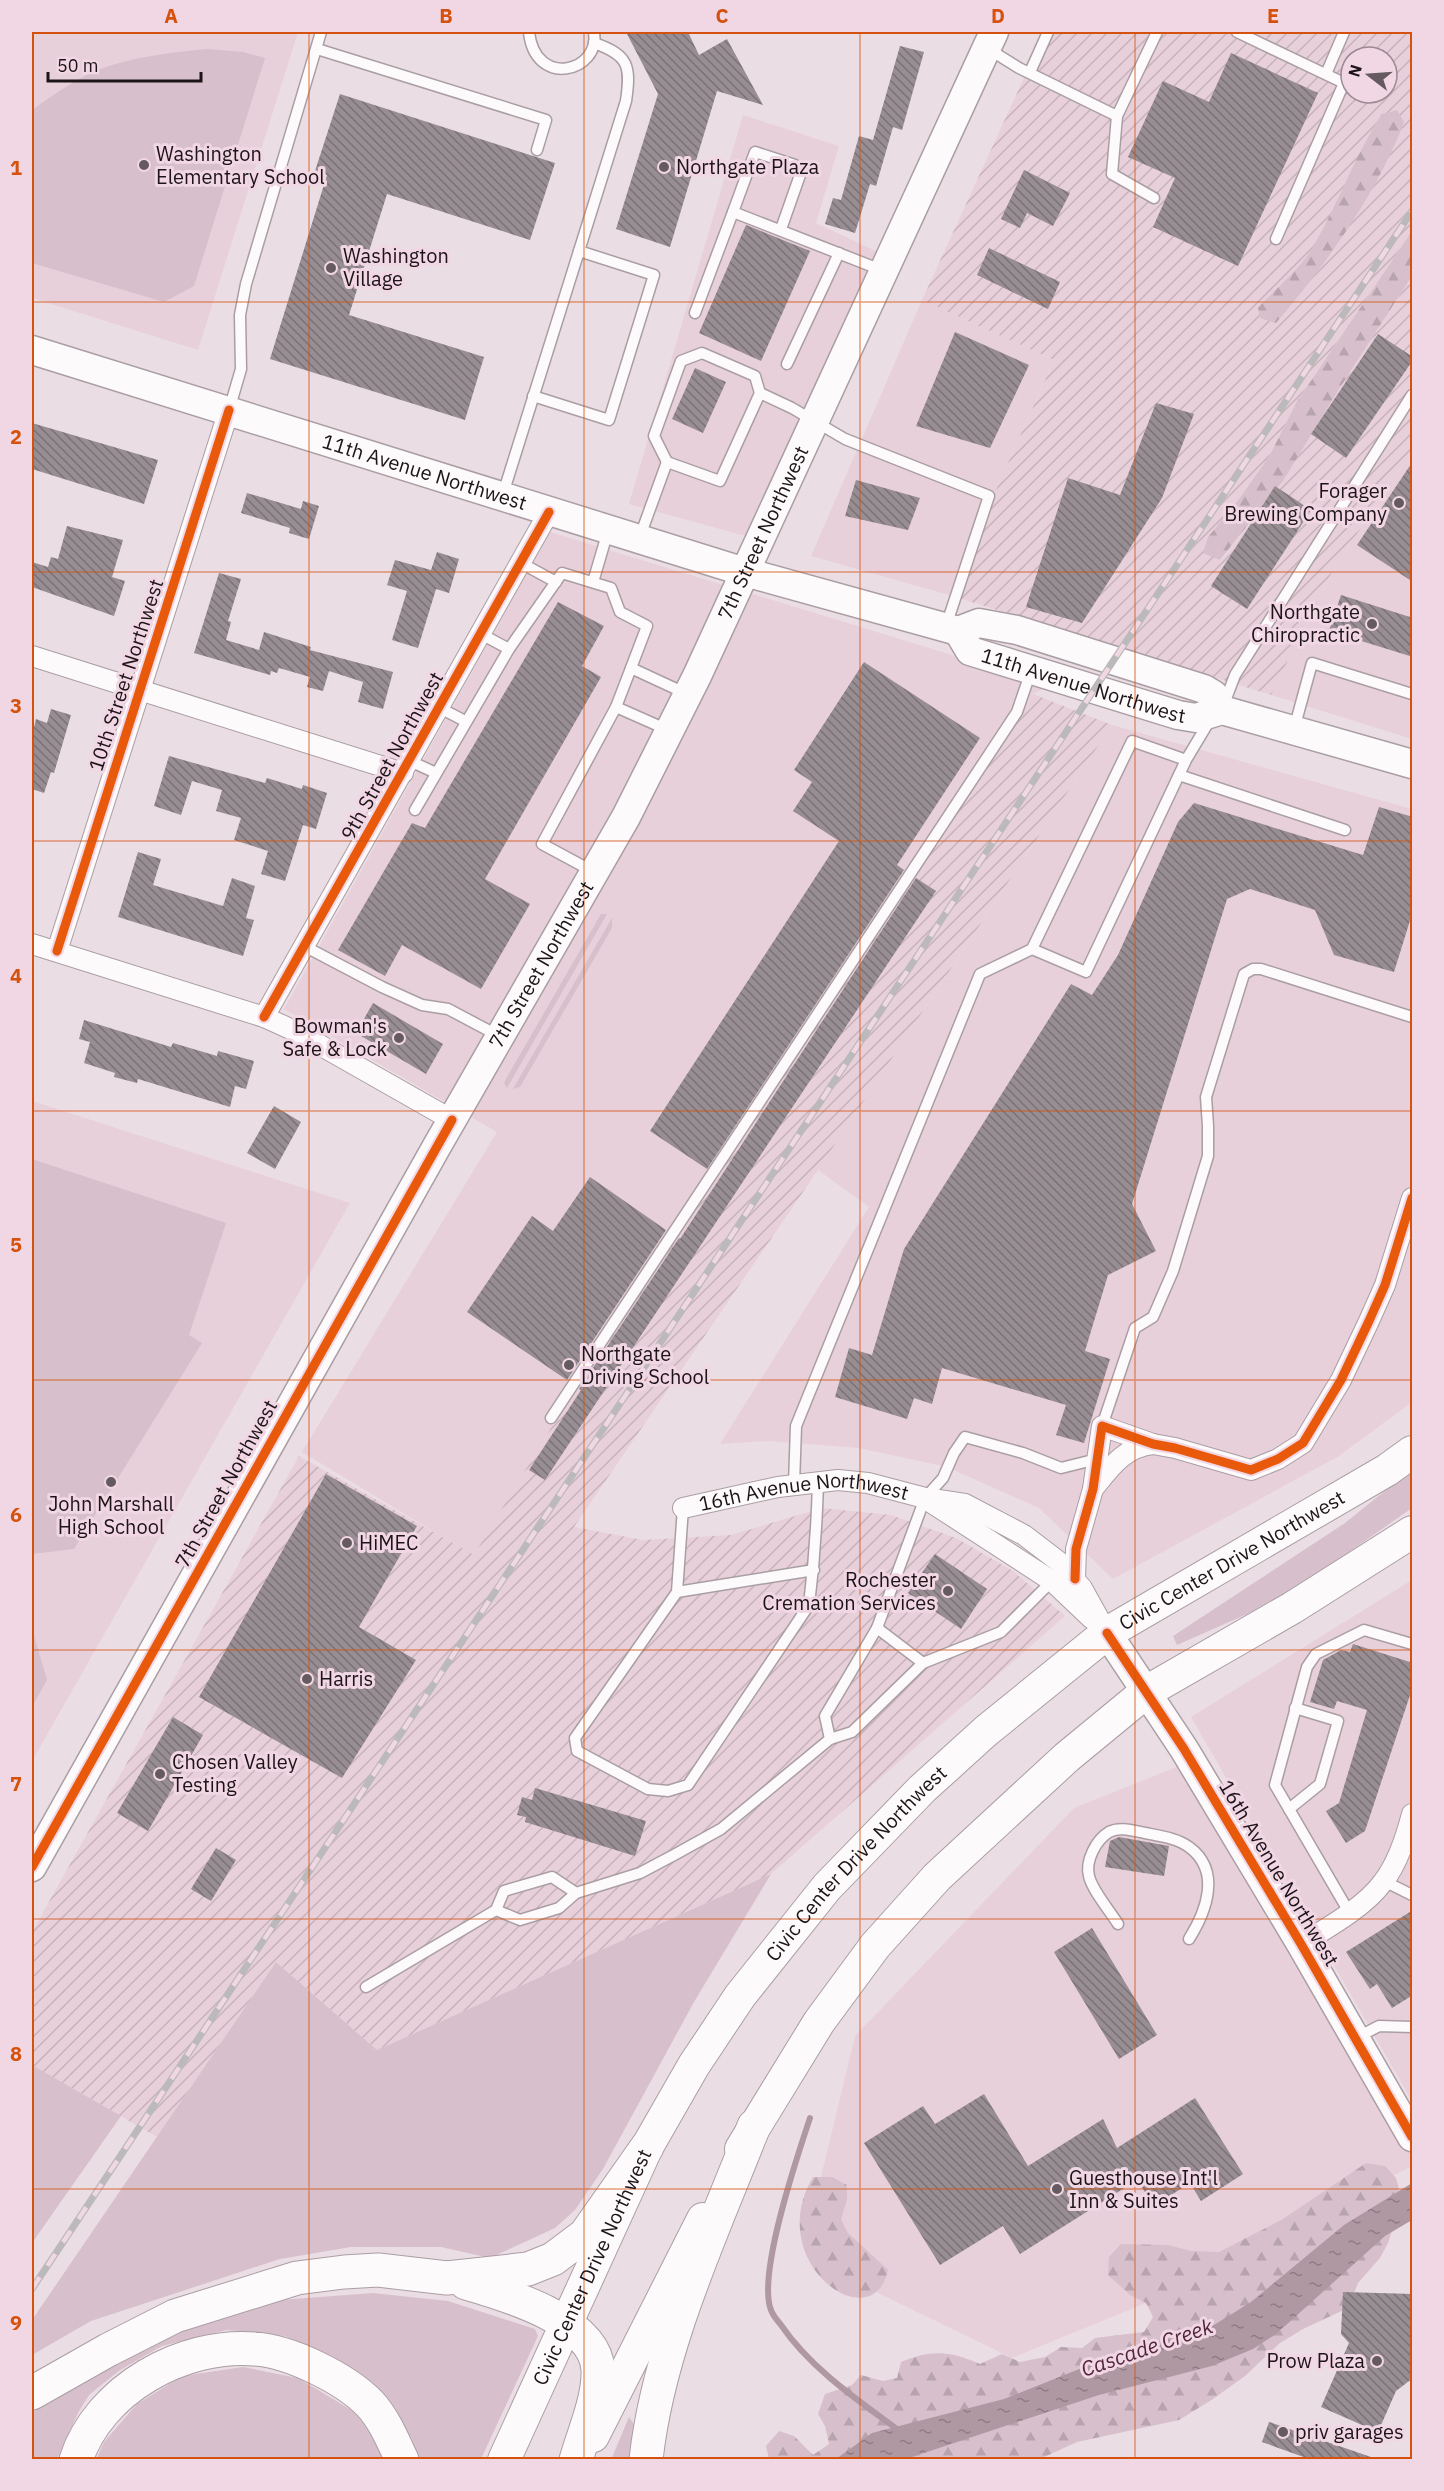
<svg xmlns="http://www.w3.org/2000/svg" width="1444" height="2491" viewBox="0 0 1444 2491" font-family="'IBM Plex Sans',sans-serif">
	<style>
		.built { fill: #e8d0db }
		.industrial { fill: url(#industrial-furrows); fill-rule: evenodd }
		.green { fill: #d7c0cb }
		.forest { fill: url(#forest-firs) }
		.water { fill: url(#water-ripples) }
		.lines { fill: none; stroke-linecap: round; stroke-linejoin: round }
		.stream { stroke: #b098a3; stroke-width: 6 }
		.building { fill: url(#building-back-hatch) }
		.lane-casing { stroke: #aa9ea4; stroke-width: 13 }
		.street-casing { stroke: #aa9ea4; stroke-width: 22 }
		.secondary-casing { stroke: #aa9ea4; stroke-width: 31 }
		.primary-casing { stroke: #aa9ea4; stroke-width: 34 }
		.highway-casing { stroke: #aa9ea4; stroke-width: 35 }
		.lane { stroke: #fcfafb; stroke-width: 10 }
		.street { stroke: #fcfafb; stroke-width: 20 }
		.secondary { stroke: #fcfafb; stroke-width: 28 }
		.primary { stroke: #fcfafb; stroke-width: 32 }
		.highway { stroke: #fcfafb; stroke-width: 33 }
		.rail-casing { stroke: #bcb9ba; stroke-width: 7 }
		.rail { stroke: #f1d7e3; stroke-width: 4.5; stroke-dasharray: 14; stroke-linecap: butt }
		.cycleway-casing { stroke: #f1d7e3; stroke-width: 13 }
		.cycleway { stroke: #e8590c; stroke-width: 9 }
		.grid { fill: none; stroke: #d4520d; stroke-width: 1.5; stroke-opacity: 0.55 }
		.poi-dot { fill: #655a5f; stroke: #f1d7e3; stroke-width: 2 }
		.labels { text-anchor: middle; stroke-width: 6; stroke-linejoin: round; paint-order: stroke }
		.poi-label { font-size: 20px; fill: #1d1418; stroke: #f1d7e3; text-anchor: start }
		.street-label { font-size: 20px; fill: #1d1418; stroke: #f1d7e3 }
		.water-label { font-size: 21px; font-style: italic; fill: #51263d; stroke: #f1d7e3 }
		.neatline { fill: none; stroke: #d4520d; stroke-width: 2 }
		.grid-label { font-size: 20px; text-anchor: middle; font-weight: bold; fill: #d4520d }
	</style>
	<defs>
		<pattern id="industrial-furrows" width="10" height="10" patternUnits="userSpaceOnUse" patternTransform="scale(1.5)"><rect width="10" height="10" fill="#e8d0db"/><path d="M-1 1l2-2M0 10L10 0M9 11l2-2" fill="none" stroke="#c7b2bb"/></pattern>
		<pattern id="forest-firs" width="22" height="20" patternUnits="userSpaceOnUse" patternTransform="scale(1.5)"><rect width="22" height="20" fill="#d7c0cb"/><path d="M5 1l3.5 6h-7zM16 11l3.5 6h-7z" fill="#b8a4ae"/></pattern>
		<pattern id="water-ripples" width="26" height="14" patternUnits="userSpaceOnUse" patternTransform="scale(1.5)"><rect width="26" height="14" fill="#b098a3"/><path d="M2 4q2-2 4 0t4 0M15 11q2-2 4 0t4 0" fill="none" stroke="#8f7b84"/></pattern>
		<pattern id="building-back-hatch" width="6" height="6" patternUnits="userSpaceOnUse" patternTransform="scale(1.5)"><rect width="6" height="6" fill="#978d92"/><path d="M-1 5l2 2M0 0l6 6M5-1l2 2" fill="none" stroke="#7b7276"/></pattern>
	</defs>
	<rect width="100%" height="100%" fill="#ebdde4"/>
	<g class="built">
		<polygon points="32,32 298,32 198,350 32,298"/>
		<polygon points="743,115 839,146 816,223 880,253 749,537 629,504"/>
		<polygon points="922,300 1054,360 949,595 811,556"/>
		<polygon points="1412,451 1412,739 1271,695 1333,570"/>
		<polygon points="550,532 1050,685 1033,694 580,1380 474,1556 302,1452 497,1132 284,1009"/>
		<polygon points="1112,725 1412,809 1412,1402 1339,1456 1113,1579 1039,1508 947,1467 859,1448 768,1441 720,1444 869,1207 818,1170"/>
		<polygon points="32,1101 350,1203 32,1761"/>
		<polygon points="1412,1580 1412,2101 1191,1717"/>
		<polygon points="1179,1766 1412,2157 1412,2166 1146,2303 1012,2358 876,2292 821,2177 855,2036 1074,1808"/>
	</g>
	<g class="industrial">
		<path d="M1045,32h367v199l-116,172 -26,52 -31,44 -31,38 -4,15 17,8 62,-79 58,-95 71,-110v175l-79,119 -62,125 -322,-100 105,-235 -132,-60zM1351,57h36v36h-36z"/>
		<polygon points="1033,694 1112,725 818,1170 574,1527 643,1540 731,1535 822,1508 891,1515 956,1538 1013,1571 1065,1616 771,1874 377,2050 276,1962 157,2137 32,2065 32,1932 299,1456 474,1555 580,1380"/>
	</g>
	<g class="green">
		<path d="M207,49l36,3 22,6 -71,228 -30,16 -132,-39v-153c24,-17 49,-35 77,-44 32,-10 65,-14 98,-17z"/>
		<polygon points="601,914 607,914 507,1088 504,1083 507,1077"/>
		<polygon points="612,918 612,928 520,1087 513,1089"/>
		<polygon points="32,1159 226,1223 189,1335 202,1343 74,1549 32,1554"/>
		<polygon points="1412,1469 1412,1508 1283,1598 1177,1645 1173,1636 1345,1523"/>
		<polygon points="32,1629 47,1680 32,1707"/>
		<polygon points="771,1874 694,2002 603,2169 575,2210 555,2228 490,2258 441,2247 351,2247 280,2259 91,2321 32,2355 32,2320 276,1962 377,2050"/>
		<polygon points="32,2065 121,2116 32,2243"/>
		<polygon points="373,2293 448,2301 535,2329 538,2336 481,2459 418,2459 412,2439 385,2396 334,2357 285,2336 227,2330 162,2346 120,2370 89,2395 78,2413 57,2459 32,2460 32,2412 90,2374 206,2318 280,2300"/>
		<polygon points="243,2367 298,2378 358,2414 387,2459 96,2460 104,2442 137,2404 182,2376"/>
		<polygon points="629,2417 635,2426 633,2459 611,2460"/>
	</g>
	<g class="forest">
		<path d="M1397,110l7,12c-26,70 -79,144 -128,201l-16,-5 -2,-10c16,-18 41,-38 53,-58 27,-44 43,-94 71,-136z"/>
		<polygon points="1412,231 1412,276 1341,386 1283,481 1220,560 1203,553 1208,537 1239,499 1270,455 1296,403"/>
		<path d="M1366,2163l19,3 11,12 6,22 -14,43 -8,15 -22,25 -10,25 -45,21 -23,14 -35,33 -32,23 -34,21 -102,22 -37,17 -87,-1 -6,2 -178,-1 -3,-13 13,-15 15,5 19,19 16,-11 -4,-18 -7,-12 7,-20 27,-9 9,-10 22,6 14,-3 4,-16c30,-13 50,-11 79,2l22,-10 18,8 25,-5 16,-10 21,1 13,-10 49,-6 9,-15 -7,-14 -16,-8 -22,-20 1,-18 12,-13 47,1 23,6 28,1 64,-33z"/>
		<path d="M813,2177h19l15,8v15l-6,19 7,14 40,37c-15,71 -126,-7 -75,-93z"/>
	</g>
	<polygon class="water" points="1412,2183 1412,2220 1385,2236 1276,2334 1253,2349 1212,2366 1099,2395 906,2459 836,2459 872,2433 1004,2399 1112,2356 1214,2325 1251,2302 1344,2225"/>
	<g class="lines">
		<path class="stream" d="M810,2118c-13,39 -53,157 -39,192 2,6 7,11 10,15 30,44 78,76 120,107"/>
	</g>
	<g class="building">
		<polygon points="626,32 688,32 699,55 727,39 763,105 717,91 670,247 616,229 658,94"/>
		<polygon points="900,46 924,52 902,130 893,127 876,186 870,184 855,233 825,224 833,198 841,200 859,136 873,140"/>
		<polygon points="1231,53 1318,93 1238,266 1153,227 1175,178 1128,157 1163,81 1209,102"/>
		<polygon points="340,94 555,163 530,240 387,194 349,315 484,357 465,420 270,359 327,175 315,171"/>
		<polygon points="1024,170 1070,193 1053,226 1027,213 1020,228 1001,219"/>
		<polygon points="746,225 810,251 761,361 699,333"/>
		<polygon points="989,248 1060,282 1048,309 977,275"/>
		<polygon points="955,332 1029,365 990,448 916,426"/>
		<polygon points="1378,334 1413,357 1413,360 1346,458 1311,434"/>
		<polygon points="695,368 726,382 703,433 672,419"/>
		<polygon points="1156,403 1194,414 1162,498 1082,623 1026,607 1068,478 1120,495"/>
		<polygon points="32,423 158,460 144,504 32,469"/>
		<polygon points="1413,461 1413,582 1357,545"/>
		<polygon points="856,480 920,498 908,530 845,516"/>
		<polygon points="1275,486 1311,510 1247,609 1211,586"/>
		<polygon points="247,493 301,509 303,501 319,506 309,539 289,533 290,528 241,513"/>
		<polygon points="67,526 123,540 112,577 125,581 114,616 32,587 32,562 48,567 51,557 58,559"/>
		<polygon points="437,552 459,559 449,593 436,589 418,648 392,640 407,591 387,585 395,560 431,570"/>
		<polygon points="219,573 241,579 228,621 231,622 226,640 259,650 264,632 311,647 310,650 393,672 383,709 358,702 363,682 329,671 323,691 307,687 310,677 279,668 277,673 271,671 270,675 194,653"/>
		<polygon points="1341,595 1413,618 1413,657 1329,631"/>
		<polygon points="558,602 604,626 582,666 601,677 485,879 530,904 481,989 402,945 385,976 338,950 412,823 425,828"/>
		<polygon points="864,662 980,738 897,865 904,870 707,1169 650,1131 839,841 793,811 812,782 794,770"/>
		<polygon points="51,709 71,715 54,773 51,772 44,793 32,789 32,736 36,719 47,723"/>
		<polygon points="169,756 265,783 267,778 302,789 303,785 327,793 316,829 303,825 285,881 261,874 268,851 234,840 241,818 216,811 222,790 192,781 181,815 154,806"/>
		<polygon points="1194,803 1363,855 1379,807 1413,817 1413,911 1394,972 1334,955 1315,910 1250,889 1227,899 1132,1204 1156,1251 1108,1275 1085,1351 1110,1359 1084,1443 1056,1435 1066,1405 942,1368 932,1404 914,1398 907,1419 835,1397 849,1348 872,1355 904,1249 1071,984 1092,995 1118,955 1178,822"/>
		<polygon points="138,852 161,859 153,885 223,906 232,878 255,886 246,918 254,920 243,956 118,917"/>
		<polygon points="916,878 936,891 545,1480 529,1470 581,1390 579,1389 679,1238 680,1239"/>
		<polygon points="373,1003 443,1044 426,1074 356,1033"/>
		<polygon points="84,1020 171,1047 173,1043 217,1056 218,1051 254,1061 246,1089 235,1086 230,1107 138,1079 137,1083 114,1077 115,1073 84,1063 90,1042 79,1039"/>
		<polygon points="274,1106 301,1122 275,1169 247,1153"/>
		<polygon points="590,1177 666,1230 567,1380 467,1312 532,1216 553,1231"/>
		<polygon points="326,1474 417,1526 359,1627 416,1660 342,1778 199,1697"/>
		<polygon points="935,1554 987,1589 961,1629 908,1593"/>
		<polygon points="1353,1644 1413,1663 1413,1686 1365,1831 1346,1843 1326,1811 1339,1803 1367,1710 1337,1701 1334,1709 1310,1702 1323,1660 1341,1650 1350,1652"/>
		<polygon points="173,1717 203,1735 148,1831 117,1813"/>
		<polygon points="535,1788 646,1821 635,1856 525,1822 526,1817 517,1815 522,1797 532,1800"/>
		<polygon points="1119,1837 1169,1846 1164,1876 1105,1867 1110,1841"/>
		<polygon points="216,1848 236,1860 211,1901 191,1889"/>
		<polygon points="1413,1910 1413,1995 1392,2008 1377,1984 1370,1989 1346,1952"/>
		<polygon points="1092,1928 1157,2035 1119,2059 1054,1952"/>
		<polygon points="984,2094 1028,2166 1103,2119 1117,2148 1195,2098 1243,2174 1201,2201 1190,2183 1154,2206 1137,2180 1020,2254 1003,2226 940,2265 864,2143 923,2106 935,2124"/>
		<polygon points="1343,2292 1413,2294 1413,2378 1396,2391 1378,2432 1321,2407 1349,2343 1341,2334"/>
		<polygon points="1269,2422 1371,2457 1371,2460 1312,2460 1262,2442"/>
	</g>
	<g class="lines">
		<defs>
			<g id="lane">
				<path d="M529,32c6,57 72,40 65,0"/>
				<polyline points="1237,32 1344,83 1276,239"/>
				<polyline points="987,48 1019,68 1117,116 1157,32"/>
				<polyline points="317,49 546,120 537,150"/>
				<polyline points="1030,72 1048,32"/>
				<polyline points="1326,74 1344,32"/>
				<polyline points="1117,116 1112,174 1154,198"/>
				<polyline points="733,212 755,152 795,165 800,175 781,229"/>
				<polyline points="695,313 733,212 884,271"/>
				<polyline points="787,364 839,253"/>
				<polyline points="533,396 609,420 654,275 579,251"/>
				<polyline points="229,410 241,369 240,315 246,284 321,32"/>
				<polyline points="667,462 654,436 681,361 702,353 755,376 760,393"/>
				<path d="M502,497l124,-396c5,-35 3,-46 -32,-58"/>
				<polyline points="639,539 667,462 720,481 760,393 792,408 845,439 989,496 946,626"/>
				<polyline points="521,563 556,582"/>
				<polyline points="593,582 608,531"/>
				<polyline points="481,634 509,649"/>
				<polyline points="1224,704 1235,675 1412,395"/>
				<polyline points="616,707 668,730"/>
				<polyline points="440,708 465,721"/>
				<polyline points="1294,729 1312,663 1412,694"/>
				<polyline points="1186,760 1132,741 1032,949 1086,972 1186,760 1210,720"/>
				<polyline points="410,761 436,773"/>
				<polyline points="1179,775 1345,830"/>
				<polyline points="415,810 509,649 562,573 611,588 620,612 647,626 631,668"/>
				<polyline points="594,872 542,844 616,707 631,668 687,694"/>
				<polyline points="304,946 382,987 422,1005 448,1009 499,1036"/>
				<polyline points="551,1418 1017,712 1031,671"/>
				<polyline points="1102,1426 1135,1328 1153,1317 1173,1271 1208,1156 1208,1126 1206,1097 1244,974 1253,969 1261,969 1412,1017"/>
				<polyline points="794,1484 796,1426 980,974 1032,949"/>
				<path d="M814,1570l-137,22 -102,146 2,13 71,38 20,2 20,-6 121,-180c5,-41 8,-82 9,-124"/>
				<polyline points="677,1592 683,1508"/>
				<polyline points="923,1663 877,1628 925,1498 943,1478 954,1453 965,1437 1023,1453 1061,1468 1097,1459"/>
				<polyline points="830,1739 825,1716 877,1628"/>
				<polyline points="1289,1809 1320,1784 1338,1721 1295,1708"/>
				<polyline points="1384,1881 1412,1895"/>
				<polyline points="496,1910 504,1891 552,1877 576,1893"/>
				<polyline points="1349,1912 1275,1785 1307,1667 1316,1654 1364,1630 1412,1644"/>
				<path d="M1118,1924c-8,-13 -26,-34 -29,-48 -4,-15 7,-36 20,-44 11,-6 25,-1 36,1 15,3 32,5 44,14 33,24 17,65 0,92"/>
				<polyline points="366,1987 496,1910 520,1920 559,1908 576,1893 640,1873 674,1855 721,1829 830,1739 852,1732 923,1663 1001,1632 1052,1581"/>
				<polyline points="1356,2038 1379,2026 1412,2027"/>
			</g>
			<g id="street">
				<polyline points="32,656 403,773"/>
				<polyline points="32,944 264,1017 297,1032 452,1120"/>
				<polyline points="57,951 229,410"/>
				<polyline points="264,1017 549,512"/>
				<path d="M1093,1489c17,-21 31,-42 60,-45"/>
				<polyline points="932,1503 1052,1581 1092,1619"/>
				<path id="s1" d="M683,1508l95,-21 60,-7 30,3 57,15 40,6 59,31 34,26 24,27 25,45"/>
				<polyline points="1075,1579 1076,1549 1093,1489 1102,1426 1153,1444 1175,1448 1251,1470 1278,1459 1303,1443 1341,1380 1369,1321 1385,1285 1412,1198"/>
				<path d="M1301,1944c26,-16 64,-37 82,-62 15,-19 23,-45 29,-68"/>
			</g>
			<g id="secondary">
				<path id="s2" d="M32,350l713,222 213,59 21,-8 38,7 187,59 10,6 8,15"/>
				<path id="s3" d="M958,631l12,20 208,64 18,3 26,-8 190,54"/>
				<polyline points="1107,1633 1184,1749 1301,1944 1412,2137"/>
				<path id="s4" d="M32,1867l405,-721 189,-329 71,-141 297,-644"/>
			</g>
			<g id="primary">
				<polyline points="741,2149 819,2022 875,1946 937,1877 1067,1757 1146,1692 1292,1608 1412,1532"/>
				<polyline points="593,2436 703,2219"/>
				<path id="s5" d="M504,2460l143,-313 47,-82 46,-69 87,-109 95,-98 64,-58 121,-98 280,-163 25,-18"/>
			</g>
			<g id="highway">
				<path d="M466,2283c38,11 130,37 132,87 1,29 -14,62 -22,90"/>
				<polyline points="32,2393 108,2350 175,2316 297,2278 344,2272 378,2270 447,2278 528,2269 553,2259 585,2235 647,2147"/>
				<path d="M76,2460c23,-71 107,-117 179,-111 35,2 91,30 115,55 14,15 23,37 32,56"/>
				<path d="M646,2460c12,-113 67,-229 108,-334"/>
			</g>
		</defs>
		<use href="#lane" class="lane-casing"/>
		<use href="#street" class="street-casing"/>
		<use href="#secondary" class="secondary-casing"/>
		<use href="#primary" class="primary-casing"/>
		<use href="#highway" class="highway-casing"/>
		<use href="#lane" class="lane"/>
		<use href="#street" class="street"/>
		<use href="#secondary" class="secondary"/>
		<use href="#primary" class="primary"/>
		<use href="#highway" class="highway"/>
		<defs>
			<polyline id="rail" points="32,2289 1412,211"/>
		</defs>
		<use href="#rail" class="rail-casing"/>
		<use href="#rail" class="rail"/>
		<defs>
			<g id="cycleway">
				<polyline points="57,951 229,410"/>
				<polyline points="264,1017 549,512"/>
				<polyline points="1075,1579 1076,1549 1093,1489 1102,1426 1153,1444 1175,1448 1251,1470 1278,1459 1303,1443 1341,1380 1369,1321 1385,1285 1412,1198"/>
				<polyline points="1107,1633 1184,1749 1301,1944 1412,2137"/>
				<polyline points="32,1867 452,1120"/>
			</g>
		</defs>
		<use href="#cycleway" class="cycleway-casing"/>
		<use href="#cycleway" class="cycleway"/>
	</g>
	<path class="grid" d="M309,32v2428M584,32v2428M860,32v2428M1135,32v2428M32,302h1380M32,572h1380M32,841h1380M32,1111h1380M32,1380h1380M32,1650h1380M32,1919h1380M32,2189h1380"/>
	<g class="poi-dot">
		<circle cx="144" cy="165" r="6"/>
		<circle cx="664" cy="167" r="6"/>
		<circle cx="331" cy="268" r="6"/>
		<circle cx="1399" cy="503" r="6"/>
		<circle cx="1372" cy="624" r="6"/>
		<circle cx="399" cy="1038" r="6"/>
		<circle cx="569" cy="1365" r="6"/>
		<circle cx="111" cy="1482" r="6"/>
		<circle cx="347" cy="1543" r="6"/>
		<circle cx="948" cy="1591" r="6"/>
		<circle cx="307" cy="1679" r="6"/>
		<circle cx="160" cy="1774" r="6"/>
		<circle cx="1057" cy="2189" r="6"/>
		<circle cx="1377" cy="2361" r="6"/>
		<circle cx="1283" cy="2432" r="6"/>
	</g>
	<g class="labels">
		<g class="poi-label">
			<text x="156" y="161">Washington<tspan x="156" dy="23">Elementary School</tspan></text>
			<text x="676" y="174">Northgate Plaza</text>
			<text x="343" y="263">Washington<tspan x="343" dy="23">Village</tspan></text>
			<text x="1387" y="498" text-anchor="end">Forager<tspan x="1387" dy="23">Brewing Company</tspan></text>
			<text x="1360" y="619" text-anchor="end">Northgate<tspan x="1360" dy="23">Chiropractic</tspan></text>
			<text x="387" y="1033" text-anchor="end">Bowman's<tspan x="387" dy="23">Safe &amp; Lock</tspan></text>
			<text x="581" y="1361">Northgate<tspan x="581" dy="23">Driving School</tspan></text>
			<text x="111" y="1511" text-anchor="middle">John Marshall<tspan x="111" dy="23">High School</tspan></text>
			<text x="359" y="1550">HiMEC</text>
			<text x="936" y="1587" text-anchor="end">Rochester<tspan x="936" dy="23">Cremation Services</tspan></text>
			<text x="319" y="1686">Harris</text>
			<text x="172" y="1769">Chosen Valley<tspan x="172" dy="23">Testing</tspan></text>
			<text x="1069" y="2185">Guesthouse Int'l<tspan x="1069" dy="23">Inn &amp; Suites</tspan></text>
			<text x="1365" y="2368" text-anchor="end">Prow Plaza</text>
			<text x="1295" y="2439">priv garages</text>
		</g>
		<g class="street-label">
			<text dy="7" stroke="none"><textPath href="#s2" startOffset="411">11th Avenue Northwest</textPath></text>
			<text dy="7" stroke="none"><textPath href="#s4" startOffset="1522">7th Street Northwest</textPath></text>
			<text transform="translate(126 675) rotate(-72)" y="7">10th Street Northwest</text>
			<text dy="7" stroke="none"><textPath href="#s3" startOffset="142">11th Avenue Northwest</textPath></text>
			<text transform="translate(392 756) rotate(-61)" y="7">9th Street Northwest</text>
			<text dy="7" stroke="none"><textPath href="#s4" startOffset="1036">7th Street Northwest</textPath></text>
			<text transform="translate(226 1484) rotate(-61)" y="7">7th Street Northwest</text>
			<text dy="7" stroke="none"><textPath href="#s1" startOffset="123">16th Avenue Northwest</textPath></text>
			<text dy="7" stroke="none"><textPath href="#s5" startOffset="1184">Civic Center Drive Northwest</textPath></text>
			<text dy="7" stroke="none"><textPath href="#s5" startOffset="698">Civic Center Drive Northwest</textPath></text>
			<text transform="translate(1279 1873) rotate(59)" y="7">16th Avenue Northwest</text>
			<text dy="7" stroke="none"><textPath href="#s5" startOffset="212">Civic Center Drive Northwest</textPath></text>
		</g>
		<g class="water-label">
			<text transform="translate(1147 2348) rotate(-19)" y="7">Cascade Creek</text>
		</g>
	</g>
	<rect width="1444" height="2491" fill="none" stroke="#f1d7e3" stroke-width="66"/>
	<g transform="translate(1369 75) rotate(287)"><circle r="28" fill="#f1d7e3" stroke="#9c8992" stroke-width="1.5"/>
	<path d="M0-4.5L10 22L0 15L-10 22Z" fill="#655a5f"/>
	<text y="-9" font-size="16" font-weight="bold" text-anchor="middle" fill="#1d1418">N</text>
	</g>
	<path d="M48 72v9h153v-9" fill="none" stroke="#1d1418" stroke-width="3"/>
	<text x="57" y="72" font-size="18" fill="#1d1418" stroke="#f1d7e3" stroke-width="4.5" paint-order="stroke">50 m</text>
	<rect x="33" y="33" width="1378" height="2425" class="neatline"/>
	<g class="grid-label">
		<text x="171" y="23">A</text>
		<text x="446" y="23">B</text>
		<text x="722" y="23">C</text>
		<text x="998" y="23">D</text>
		<text x="1273" y="23">E</text>
		<text x="16" y="175">1</text>
		<text x="16" y="444">2</text>
		<text x="16" y="713">3</text>
		<text x="16" y="983">4</text>
		<text x="16" y="1252">5</text>
		<text x="16" y="1522">6</text>
		<text x="16" y="1791">7</text>
		<text x="16" y="2061">8</text>
		<text x="16" y="2330">9</text>
	</g>
</svg>
